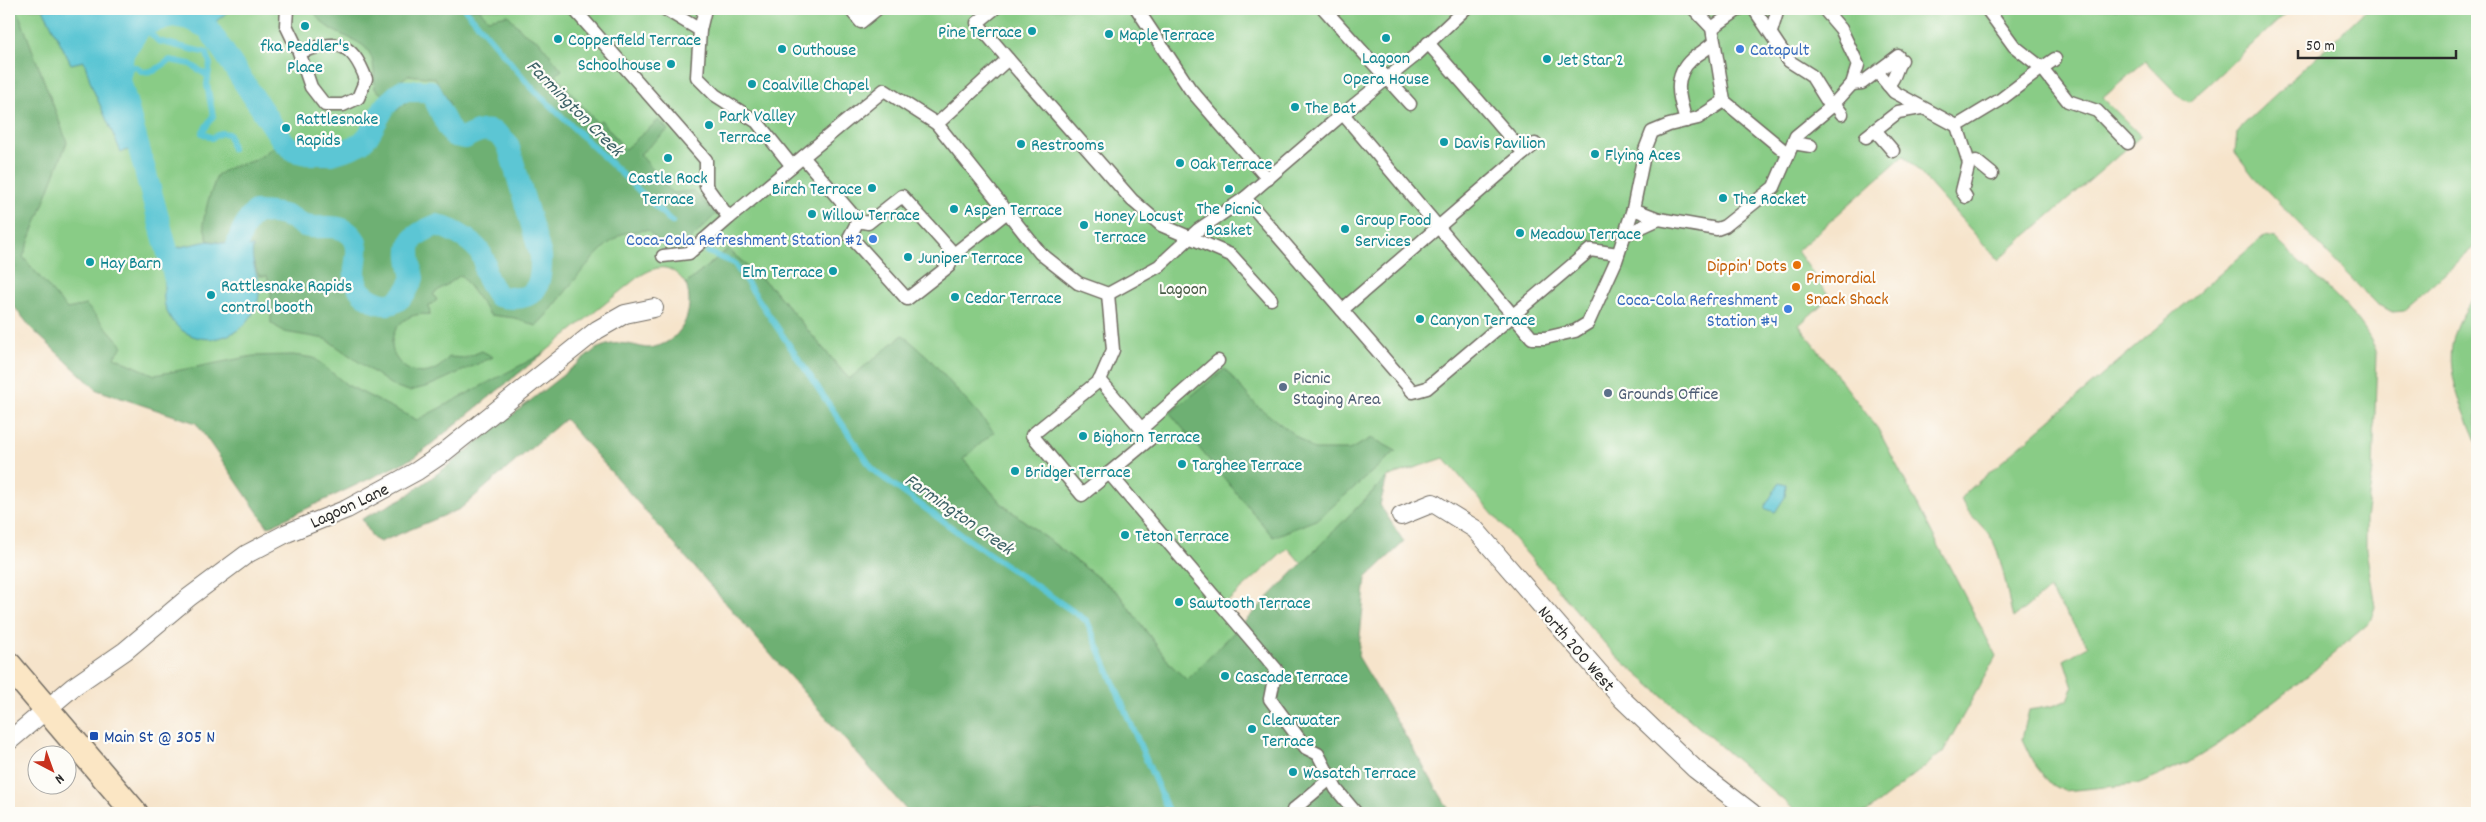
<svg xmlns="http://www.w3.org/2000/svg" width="2486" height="822" viewBox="0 0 2486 822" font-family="Dekko,sans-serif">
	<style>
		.green { fill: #89cc86; stroke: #5a7c58 }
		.forest { fill: #6eb073; stroke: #4c6e4f }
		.water { fill: #5bc6d4; stroke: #437880 }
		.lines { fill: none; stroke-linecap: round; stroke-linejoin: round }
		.stream { stroke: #5bc6d4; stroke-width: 6 }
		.canal { stroke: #5bc6d4; stroke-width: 22 }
		.pedestrian-casing { stroke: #726c63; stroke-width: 15 }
		.minor-casing { stroke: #726c63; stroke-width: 20 }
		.secondary-casing { stroke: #726c63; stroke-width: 28 }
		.pedestrian { stroke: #fff; stroke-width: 12 }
		.minor { stroke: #fff; stroke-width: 18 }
		.secondary { stroke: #fbe6c4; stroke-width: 25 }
		.culture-dot { fill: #0f9aa8; stroke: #fdfcf7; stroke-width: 2 }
		.shop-dot { fill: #3f7fe0; stroke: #fdfcf7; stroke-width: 2 }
		.food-dot { fill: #e8710a; stroke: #fdfcf7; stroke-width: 2 }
		.service-dot { fill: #5c6f8a; stroke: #fdfcf7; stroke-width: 2 }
		.transit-dot { fill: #1a4fb4; stroke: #fdfcf7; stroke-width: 2 }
		.labels { text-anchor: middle; stroke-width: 4.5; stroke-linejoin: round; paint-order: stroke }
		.culture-label { font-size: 18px; fill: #0d838f; stroke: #fdfcf7; text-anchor: start }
		.shop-label { font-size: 18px; fill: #366cbe; stroke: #fdfcf7; text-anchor: end }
		.food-label { font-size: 18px; fill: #c56008; stroke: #fdfcf7; text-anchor: end }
		.park-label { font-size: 18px; fill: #475b46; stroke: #fdfcf7 }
		.service-label { font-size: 18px; fill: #4e5e75; stroke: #fdfcf7; text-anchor: start }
		.street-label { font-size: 18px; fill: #2b2b2b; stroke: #fdfcf7 }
		.transit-label { font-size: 18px; fill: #164399; stroke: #fdfcf7; text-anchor: start }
		.water-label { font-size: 19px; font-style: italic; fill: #3c6166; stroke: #fdfcf7 }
	</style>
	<rect width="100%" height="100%" fill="#fdfcf7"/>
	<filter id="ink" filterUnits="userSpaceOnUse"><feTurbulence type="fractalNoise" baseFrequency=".02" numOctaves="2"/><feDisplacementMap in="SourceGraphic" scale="10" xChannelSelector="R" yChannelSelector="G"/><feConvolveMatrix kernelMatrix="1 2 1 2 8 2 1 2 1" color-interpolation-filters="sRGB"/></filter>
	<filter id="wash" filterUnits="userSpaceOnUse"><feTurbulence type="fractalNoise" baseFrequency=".0096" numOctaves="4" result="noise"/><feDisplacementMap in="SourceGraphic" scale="20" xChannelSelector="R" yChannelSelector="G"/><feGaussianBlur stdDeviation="1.12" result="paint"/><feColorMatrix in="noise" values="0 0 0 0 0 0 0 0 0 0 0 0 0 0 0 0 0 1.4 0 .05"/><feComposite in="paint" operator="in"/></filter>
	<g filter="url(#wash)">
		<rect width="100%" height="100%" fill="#f6e4cb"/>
		<g class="green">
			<path d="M9,9h2282l-102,93 -8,-4 -36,-37 -42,37 38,38 -143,124 -94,-105 -107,96 33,46 -31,28 79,104 118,227 -53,96 -77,61h-68l-184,-159 -170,-196 -57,19 -85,87 -14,-16 -62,55 51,64 -61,60 -98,-134 -116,-89 -39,-45 -114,-80 -75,-89 -46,-41 -42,35c-16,-21 -27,-20 -48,-7l-223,180 -129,33 -15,-62 -169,-61 -93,-111z"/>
			<polygon points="2367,9 2477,9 2477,245 2403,311 2393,312 2376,304 2254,177 2235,152 2237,133 2244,124"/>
			<path d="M2264,236l11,2c32,33 86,73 102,115l-4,117 -7,48v31l9,58 -6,16 -58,50 -92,71 -31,19 -51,21 -73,7 -15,-8 -16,-21 -11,-23 7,-29 24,-4 15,-6 5,-12 -9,-28 24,-14 -39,-57 -36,29c-6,-23 -10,-58 -21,-79 -9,-15 -25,-24 -31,-40l8,-9z"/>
			<path d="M2477,295v148c-23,-55 -44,-97 0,-148z"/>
		</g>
		<g class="forest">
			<polygon points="9,9 17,9 67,142 23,257 67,309 86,305 123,346 114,357 155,375 253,356 293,355 314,358 347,385 417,420 544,353 415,457 268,527 196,423 97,390 32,329 9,300"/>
			<path d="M313,9h166l9,10 20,-4 15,17 16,9 23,29 -6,5 41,48 4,-3 24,29 34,-29 9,10 -28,24 32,39 21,-2 23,23 -27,27 -23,7 -19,-18c-8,1 -20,1 -27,5 -35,23 -55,63 -84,91l-21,-8 -25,-3 -29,-40 -28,19 4,6 -8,6 1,9c-10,-2 -21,0 -29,8 -29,29 18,74 48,34l16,1 17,-7 11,6 -64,29 -20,5 -16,-5 -67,-47 -42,-7 -13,-9v-31l-4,-16h-8l-8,-20 2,-9 -45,-6 -5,-18 5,-22 9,-26 14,-8 25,-7 20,-15c31,27 68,27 96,-4 9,-9 15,-22 21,-33l3,3 14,-12 13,1 10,15 17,-11 -15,-26 -27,-3 -25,20 -8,-6c-1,-11 0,-26 -5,-35 -10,-20 -43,-15 -57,-45z"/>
			<path d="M728,249l46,41 75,89 54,-44 24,21 67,76 -31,27 39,45 116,89 53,72 16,15 200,-203 -7,28 24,37 -38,36 -8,78 93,157h-542l-344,-394 -105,90 -80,33 -7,-4 -11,-19 43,-22 40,-29 151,-119c13,-6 23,-7 37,-4 5,1 11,3 15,3 33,-3 48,-36 38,-64z"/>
			<polygon points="1225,369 1257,406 1314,450 1349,450 1372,438 1396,451 1318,519 1273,537 1170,413"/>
		</g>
		<g class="water">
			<path d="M43,9h130c-20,2 -33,7 -46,23 -28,33 -6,80 4,117l-10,3 -29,-65 -8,-26 -13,3z"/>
			<polygon points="175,9 230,9 230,10 214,23 195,12"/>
			<path d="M208,241l45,6c-4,22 13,34 3,60 -16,41 -77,44 -91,-1 -2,-7 -1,-16 -1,-23l6,-3 -8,-29z"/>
			<polygon points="1779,483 1786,485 1785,497 1775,512 1764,508"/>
		</g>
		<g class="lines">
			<g class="stream">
				<polyline points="465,9 533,89 672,222"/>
				<polyline points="137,20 158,41 207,53 210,64 208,76"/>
				<polyline points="129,67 137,67 142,72 154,71 170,60 190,64 208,76 207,85 213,116 202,133 212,138 221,133 229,134 232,149"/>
				<polyline points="708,252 734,263 873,470 966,538 1087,621 1169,813"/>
			</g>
			<path class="canal" d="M172,16l17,3 19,9 74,112 12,11 13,3h25l19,-6 10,-5 7,-7 17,-30 16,-15h29c9,15 13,30 24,45l11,2c18,-11 30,-11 43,7l33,111c1,33 -7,48 -43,40 -5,-8 -11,-15 -13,-24 -1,-4 1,-9 -1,-12 -6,-18 -31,-30 -47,-35 -33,13 -31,21 -24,53 -4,9 -9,19 -18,24 -13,7 -33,-5 -38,-17 -8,-17 9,-37 -7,-51 -13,-12 -30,-4 -45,-8 -5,-1 -8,-6 -13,-8 -12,-5 -25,-6 -37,-6 -11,12 -17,25 -19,41 -1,6 3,12 5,18 8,24 2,43 -23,52 -15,5 -26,-4 -35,-15l-63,-228 3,-27 19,-28z"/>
		</g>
	</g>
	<g filter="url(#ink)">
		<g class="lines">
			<defs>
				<g id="pedestrian">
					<path d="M287,9l-1,16 13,27 12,35 14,18h18l15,-7 8,-19c-16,-42 -31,-37 -67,-27"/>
					<polyline points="574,9 706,160 706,186 729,218 884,90 937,124 1008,59 977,23 994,9"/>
					<polyline points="665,9 700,30"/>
					<polyline points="705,9 700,30 697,77 715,95 757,122 792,166"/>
					<polyline points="850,9 861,22 877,9"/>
					<polyline points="1137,9 1190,89 1268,179"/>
					<polyline points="1324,9 1410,104"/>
					<polyline points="1694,9 1712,28 1724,101 1788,154"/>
					<polyline points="1824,9 1841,29 1858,65 1852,84 1831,107"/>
					<polyline points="1987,9 2014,46 2042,68 2055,59"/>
					<polyline points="1712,28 1739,9"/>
					<polyline points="1771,32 1778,9"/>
					<polyline points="1428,43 1524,153 1342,310 1413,392 1427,388 1590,250 1618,254"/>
					<polyline points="1008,59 1132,200 1161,225 1231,255 1271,299"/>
					<polyline points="1878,73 1894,92 1957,126 2000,100 2042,68 2068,101 2097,111 2128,143"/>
					<polyline points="1852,84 1862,83 1898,56"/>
					<path d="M1888,85c10,-10 6,-16 14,-25"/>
					<polyline points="1724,101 1698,118 1669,125 1652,132 1645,150 1633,209 1659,219 1717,229 1725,226 1774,187 1796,136 1831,107 1811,75 1789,61 1754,9"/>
					<polyline points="1834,103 1842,114"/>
					<polyline points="1343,114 1532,338 1545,338 1575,331 1588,323 1616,261 1633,209"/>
					<path d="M1686,121c-7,-23 -14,-44 6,-62 7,-6 16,-10 22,-17"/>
					<polyline points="937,124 1040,253 1078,283 1108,294 1159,266 1198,230 1245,198 1338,118 1415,56 1465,9"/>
					<polyline points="1957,126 1969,163"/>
					<polyline points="1875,130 1893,151"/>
					<polyline points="1866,137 1898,112 1921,108"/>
					<polyline points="1793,143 1811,146"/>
					<polyline points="1524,153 1535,144"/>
					<polyline points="803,157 858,221 850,236 907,299 949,266 954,254 1007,212"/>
					<polyline points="1966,197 1962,191 1969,163 1976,161 1992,174"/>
					<polyline points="1245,198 1342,310"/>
					<polyline points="858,221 868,223 902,196 954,254"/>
					<polyline points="1624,235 1659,219"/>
					<polyline points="663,256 689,253 729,218"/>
					<polyline points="1108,294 1113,350 1100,380 1150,439 1109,473 1276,669 1270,699 1306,748 1318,754 1336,789 1356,813"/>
					<polyline points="1100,380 1032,435 1082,495 1109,473"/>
					<polyline points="1141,429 1218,361"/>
					<polyline points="1295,813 1293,810 1331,778"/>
				</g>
				<g id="minor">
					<polyline points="1401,516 1433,503 1475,529 1622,699 1695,769 1752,813"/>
					<polyline points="9,741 73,687 125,651 188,598 247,554 287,533 347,509 417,471 442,454 597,330 625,314 654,308"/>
				</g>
				<polyline id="secondary" points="9,665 135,813"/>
			</defs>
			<use href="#pedestrian" class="pedestrian-casing"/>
			<use href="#minor" class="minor-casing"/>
			<use href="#secondary" class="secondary-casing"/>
			<use href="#pedestrian" class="pedestrian"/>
			<use href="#minor" class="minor"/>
			<use href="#secondary" class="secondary"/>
		</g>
	</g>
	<g class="culture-dot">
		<circle cx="305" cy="26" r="5"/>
		<circle cx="1032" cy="31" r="5"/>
		<circle cx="1109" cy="34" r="5"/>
		<circle cx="1386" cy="38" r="5"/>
		<circle cx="558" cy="39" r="5"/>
		<circle cx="782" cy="49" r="5"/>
		<circle cx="1547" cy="59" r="5"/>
		<circle cx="671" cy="64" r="5"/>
		<circle cx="752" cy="84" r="5"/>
		<circle cx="1295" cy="107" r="5"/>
		<circle cx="709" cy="125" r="5"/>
		<circle cx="286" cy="128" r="5"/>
		<circle cx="1444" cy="142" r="5"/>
		<circle cx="1021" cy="144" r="5"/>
		<circle cx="1595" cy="154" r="5"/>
		<circle cx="668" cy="158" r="5"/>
		<circle cx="1180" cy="163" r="5"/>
		<circle cx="872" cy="188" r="5"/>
		<circle cx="1229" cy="189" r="5"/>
		<circle cx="1723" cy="198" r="5"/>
		<circle cx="954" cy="209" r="5"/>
		<circle cx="812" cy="214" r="5"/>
		<circle cx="1084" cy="225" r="5"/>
		<circle cx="1345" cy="229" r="5"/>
		<circle cx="1520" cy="233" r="5"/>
		<circle cx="908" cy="257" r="5"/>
		<circle cx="90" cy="262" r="5"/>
		<circle cx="833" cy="271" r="5"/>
		<circle cx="211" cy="295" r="5"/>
		<circle cx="955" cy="297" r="5"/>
		<circle cx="1420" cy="319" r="5"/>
		<circle cx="1083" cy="436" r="5"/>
		<circle cx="1182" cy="464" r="5"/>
		<circle cx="1015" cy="471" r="5"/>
		<circle cx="1125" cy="535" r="5"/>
		<circle cx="1179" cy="602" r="5"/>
		<circle cx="1225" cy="676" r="5"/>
		<circle cx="1252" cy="729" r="5"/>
		<circle cx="1293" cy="772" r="5"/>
	</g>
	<g class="shop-dot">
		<circle cx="1740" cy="49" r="5"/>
		<circle cx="873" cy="239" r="5"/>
		<circle cx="1788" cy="309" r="5"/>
	</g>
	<g class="food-dot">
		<circle cx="1797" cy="265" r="5"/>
		<circle cx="1796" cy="287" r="5"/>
	</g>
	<g class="service-dot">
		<circle cx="1283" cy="387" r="5"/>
		<circle cx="1608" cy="393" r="5"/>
	</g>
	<rect class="transit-dot" x="89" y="731" width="10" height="10" rx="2.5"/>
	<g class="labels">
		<g class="culture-label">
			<text x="1022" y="37" text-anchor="end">Pine Terrace</text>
			<text x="1119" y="40">Maple Terrace</text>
			<text x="568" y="45">Copperfield Terrace</text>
			<text x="305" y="51" text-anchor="middle">fka Peddler's<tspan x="305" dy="21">Place</tspan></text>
			<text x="792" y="55">Outhouse</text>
			<text x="1386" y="63" text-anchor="middle">Lagoon<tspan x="1386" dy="21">Opera House</tspan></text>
			<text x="1557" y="65">Jet Star 2</text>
			<text x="661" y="70" text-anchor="end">Schoolhouse</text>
			<text x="762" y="90">Coalville Chapel</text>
			<text x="1305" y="113">The Bat</text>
			<text x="719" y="121">Park Valley<tspan x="719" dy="21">Terrace</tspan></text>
			<text x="296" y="124">Rattlesnake<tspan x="296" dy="21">Rapids</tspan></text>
			<text x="1454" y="148">Davis Pavilion</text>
			<text x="1031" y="150">Restrooms</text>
			<text x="1605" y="160">Flying Aces</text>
			<text x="1190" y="169">Oak Terrace</text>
			<text x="668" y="183" text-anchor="middle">Castle Rock<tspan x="668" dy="21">Terrace</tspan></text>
			<text x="862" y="194" text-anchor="end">Birch Terrace</text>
			<text x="1733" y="204">The Rocket</text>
			<text x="1229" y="214" text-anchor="middle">The Picnic<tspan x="1229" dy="21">Basket</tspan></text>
			<text x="964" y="215">Aspen Terrace</text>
			<text x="822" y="220">Willow Terrace</text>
			<text x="1094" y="221">Honey Locust<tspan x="1094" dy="21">Terrace</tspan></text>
			<text x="1355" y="225">Group Food<tspan x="1355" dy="21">Services</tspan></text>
			<text x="1530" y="239">Meadow Terrace</text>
			<text x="918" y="263">Juniper Terrace</text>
			<text x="100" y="268">Hay Barn</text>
			<text x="823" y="277" text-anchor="end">Elm Terrace</text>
			<text x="221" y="291">Rattlesnake Rapids<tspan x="221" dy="21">control booth</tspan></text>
			<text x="965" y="303">Cedar Terrace</text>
			<text x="1430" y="325">Canyon Terrace</text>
			<text x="1093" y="442">Bighorn Terrace</text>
			<text x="1192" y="470">Targhee Terrace</text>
			<text x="1025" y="477">Bridger Terrace</text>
			<text x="1135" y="541">Teton Terrace</text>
			<text x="1189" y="608">Sawtooth Terrace</text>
			<text x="1235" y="682">Cascade Terrace</text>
			<text x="1262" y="725">Clearwater<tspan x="1262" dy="21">Terrace</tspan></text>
			<text x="1303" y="778">Wasatch Terrace</text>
		</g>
		<g class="shop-label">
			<text x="1750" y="55" text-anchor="start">Catapult</text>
			<text x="863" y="245">Coca-Cola Refreshment Station #2</text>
			<text x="1778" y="305">Coca-Cola Refreshment<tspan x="1778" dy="21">Station #4</tspan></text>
		</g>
		<g class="food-label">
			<text x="1787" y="271">Dippin' Dots</text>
			<text x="1806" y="283" text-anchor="start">Primordial<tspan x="1806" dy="21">Snack Shack</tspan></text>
		</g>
		<g class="park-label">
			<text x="1183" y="294">Lagoon</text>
		</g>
		<g class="service-label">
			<text x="1293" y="383">Picnic<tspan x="1293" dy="21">Staging Area</tspan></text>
			<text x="1618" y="399">Grounds Office</text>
		</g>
		<g class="street-label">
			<text transform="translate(349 505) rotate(-25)" y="6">Lagoon Lane</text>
			<text transform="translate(1577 648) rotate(49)" y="6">North 200 West</text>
		</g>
		<g class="transit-label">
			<text x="104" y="742">Main St @ 305 N</text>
		</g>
		<g class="water-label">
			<text transform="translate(576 107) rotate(45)" y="7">Farmington Creek</text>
			<text transform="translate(960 513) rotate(35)" y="7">Farmington Creek</text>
		</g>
	</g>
	<rect width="2486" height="822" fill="none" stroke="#fdfcf7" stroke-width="30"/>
	<g transform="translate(52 770) rotate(139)"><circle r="24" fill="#fdfcf7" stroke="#a9a8a5"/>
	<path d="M0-4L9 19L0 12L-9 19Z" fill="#c8321e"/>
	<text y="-8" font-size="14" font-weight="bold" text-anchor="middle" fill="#2b2b2b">N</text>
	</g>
	<path d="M2298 50v8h158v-8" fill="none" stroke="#2b2b2b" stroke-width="2.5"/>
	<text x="2306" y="50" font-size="15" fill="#2b2b2b" stroke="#fdfcf7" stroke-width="4" paint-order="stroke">50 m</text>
</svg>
